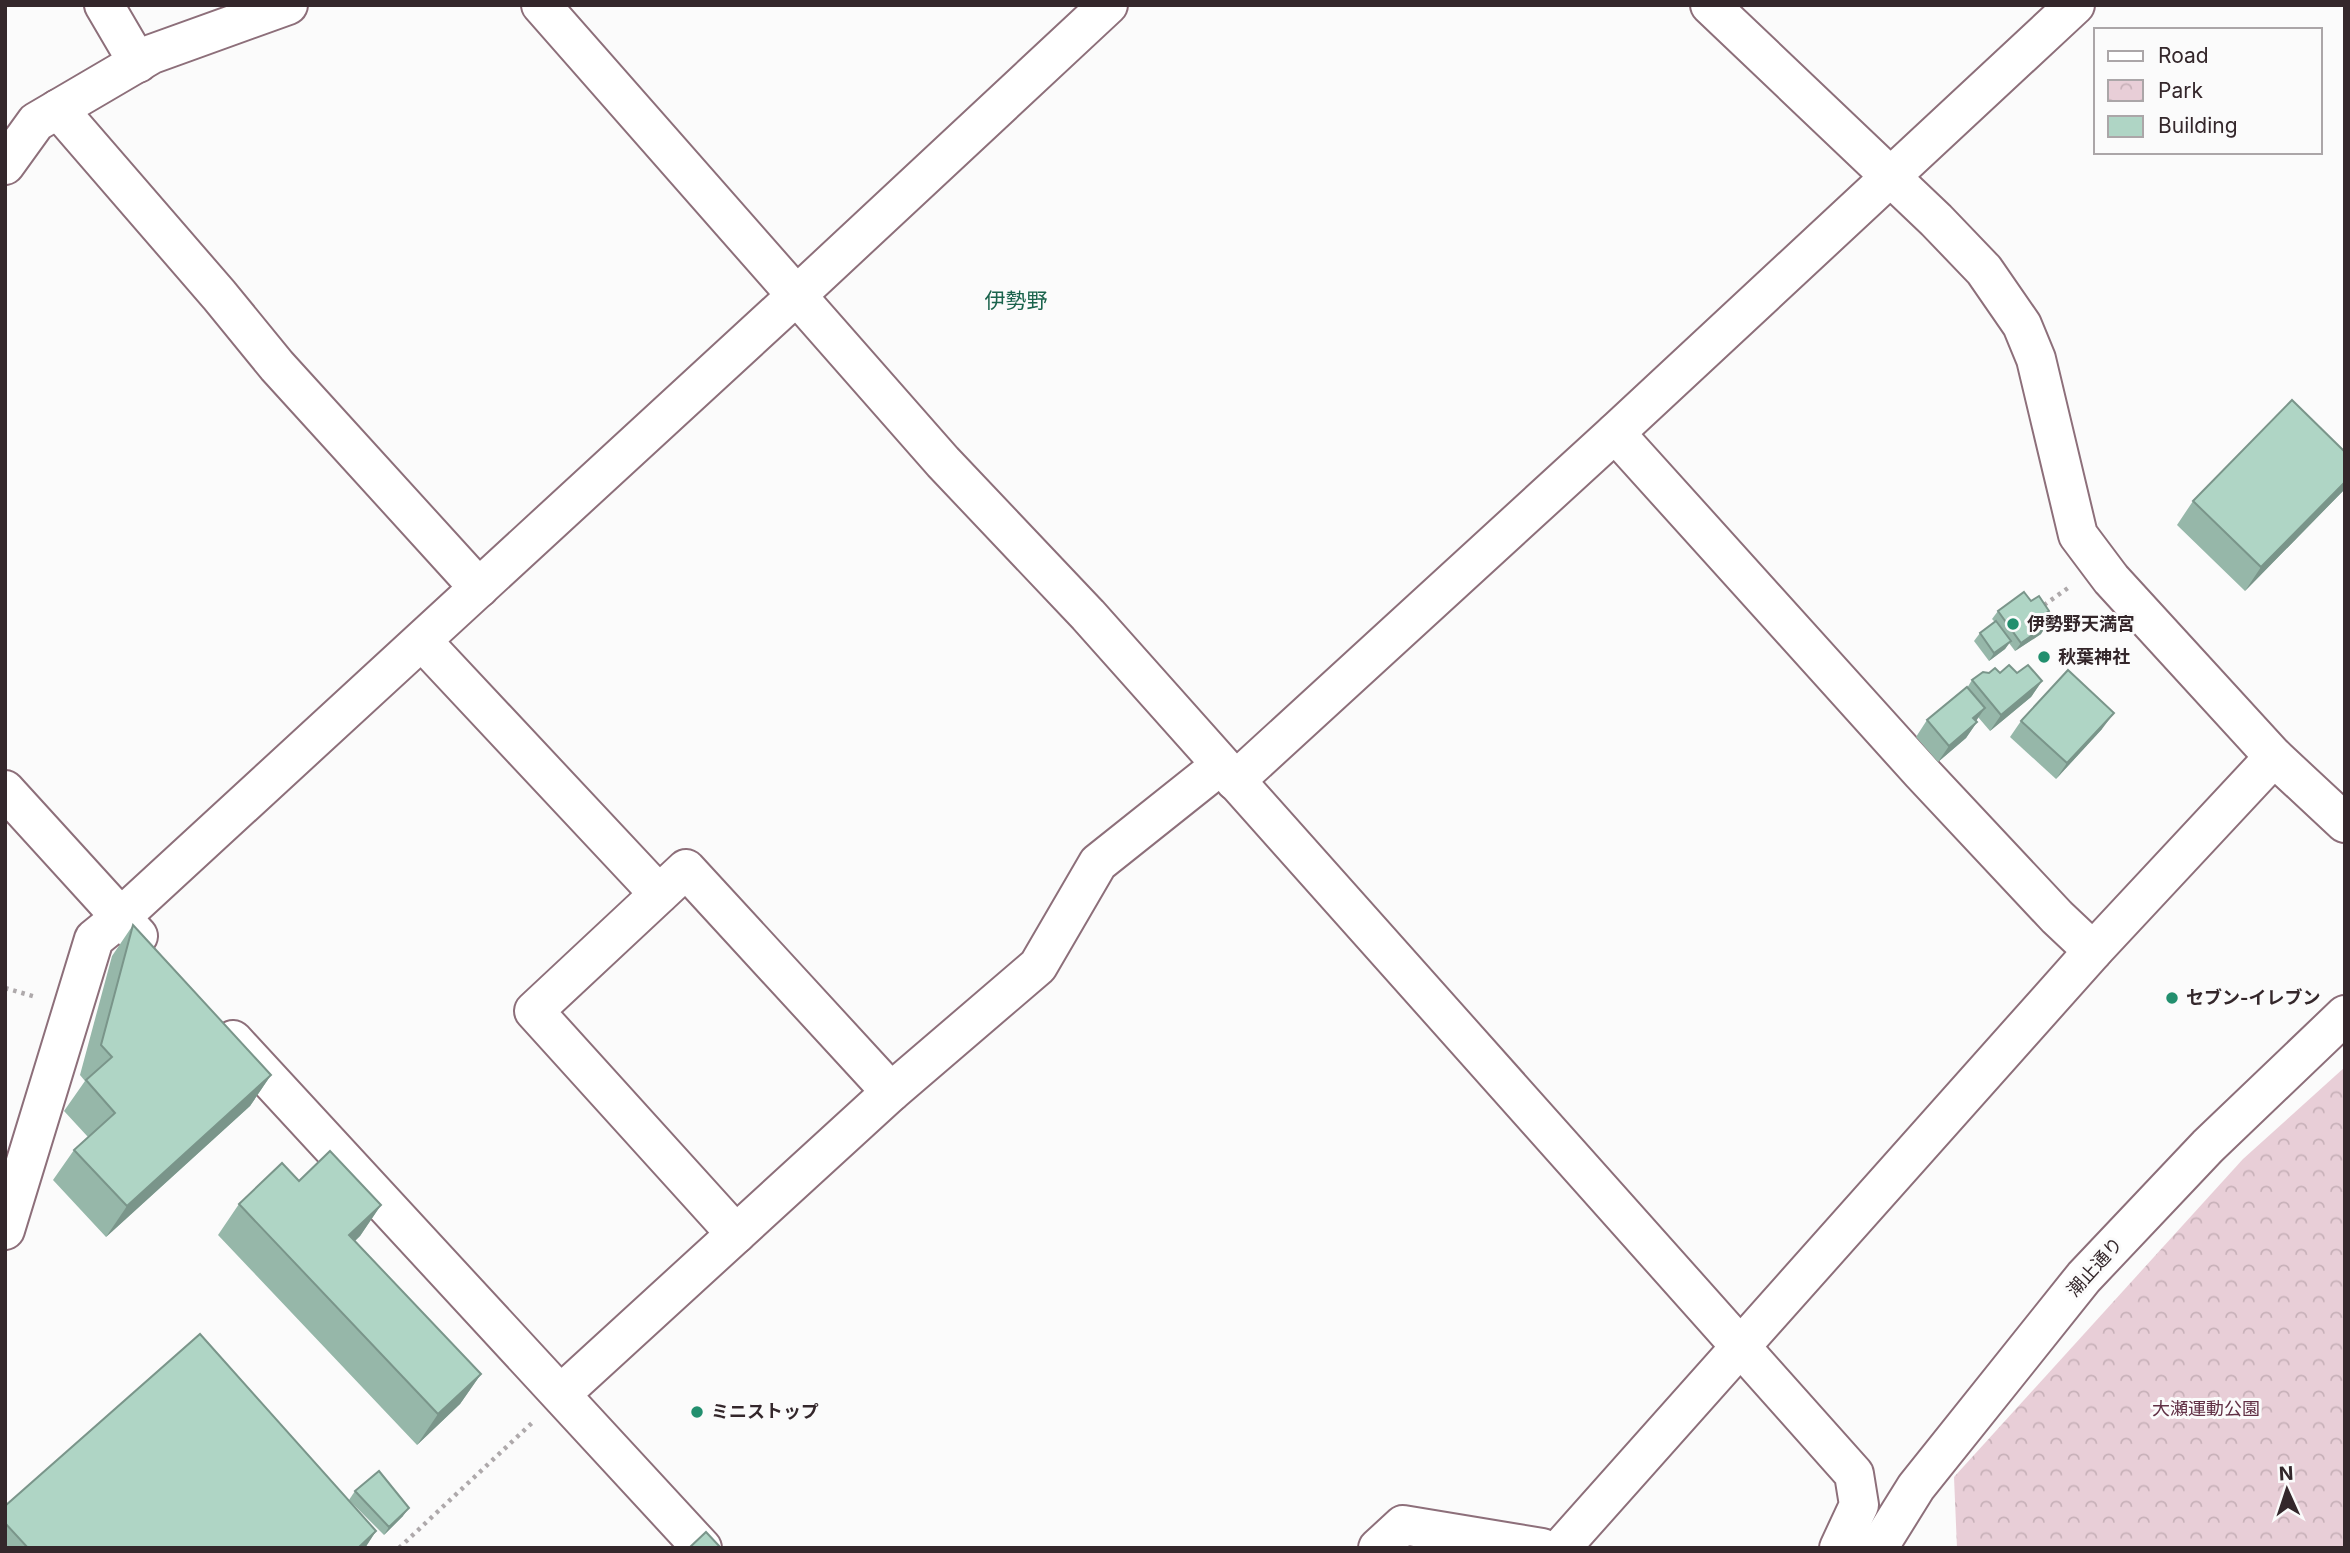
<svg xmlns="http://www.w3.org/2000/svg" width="2350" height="1553" viewBox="0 0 2350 1553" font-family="Inter,'Noto Sans JP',sans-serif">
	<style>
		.park { fill: url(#park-crowns) }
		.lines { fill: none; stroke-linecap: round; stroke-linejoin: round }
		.minor-casing { stroke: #8d6f7a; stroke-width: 42 }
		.path { stroke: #aea9ab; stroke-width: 4.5; stroke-dasharray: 3.5 5; stroke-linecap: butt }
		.minor { stroke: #fff; stroke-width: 38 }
		.wall { fill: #96b7a9 }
		.shaded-wall { fill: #7a958a }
		.building { fill: #afd5c5; stroke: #7a958a; stroke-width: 2 }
		.poi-dot { fill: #228f6e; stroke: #fbfbfb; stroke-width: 2.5 }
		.labels { text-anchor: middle; stroke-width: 6; stroke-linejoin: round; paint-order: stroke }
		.poi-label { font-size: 18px; font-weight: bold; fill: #34272b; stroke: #fbfbfb; text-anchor: start }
		.street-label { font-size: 18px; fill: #34272b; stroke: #fbfbfb }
		.park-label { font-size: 18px; fill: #602f44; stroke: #fbfbfb }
		.quarter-label { font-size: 21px; fill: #1a634c; stroke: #fbfbfb }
	</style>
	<defs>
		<pattern id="park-crowns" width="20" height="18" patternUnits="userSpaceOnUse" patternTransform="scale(1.75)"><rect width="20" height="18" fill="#e8ced7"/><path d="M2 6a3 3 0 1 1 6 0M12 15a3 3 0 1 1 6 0" fill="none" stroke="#c8b1b9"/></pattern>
	</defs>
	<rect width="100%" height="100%" fill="#fbfbfb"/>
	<polygon class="park" points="2345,1067 2345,1548 1957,1548 1954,1477 2243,1159"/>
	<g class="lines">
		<defs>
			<g id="minor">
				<polyline points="104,5 138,63"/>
				<polyline points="541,5 943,462 1088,615 1854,1474 1859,1505 1839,1548"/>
				<polyline points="1710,5 1936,220 1984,270 2022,325 2036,359 2078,535 2111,579 2274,757 2345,823"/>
				<polyline points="58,109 219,295 277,366 479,588"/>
				<polyline points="5,165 36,122 152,54 288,5"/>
				<polyline points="1615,433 1922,773 2057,917 2093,951"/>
				<polyline points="422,641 659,894"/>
				<polyline points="1235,781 1615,433 2075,5"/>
				<polyline points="5,790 138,936"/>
				<polyline points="233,1040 702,1548"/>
				<polyline points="5,1230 94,939 121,917 797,295 1108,5"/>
				<polyline points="736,1234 534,1011 686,869 891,1092"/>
				<polyline points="561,1394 891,1092 1038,966 1098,863 1221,765"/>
				<polyline points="1378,1548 1403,1525 1542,1548"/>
				<polyline points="1561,1548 2093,951 2274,757"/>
				<polyline points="1878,1548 1916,1487 2084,1277 2208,1146 2345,1015"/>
			</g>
		</defs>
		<use href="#minor" class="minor-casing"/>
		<g class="path">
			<polyline points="2044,605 2068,588"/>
			<polyline points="5,988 36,997"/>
			<polyline points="399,1548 534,1421"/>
		</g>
		<use href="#minor" class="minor"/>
	</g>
	<g class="wall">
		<polygon points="2345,452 2345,489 2343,491 2245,591 2177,525 2193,501"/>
		<polygon points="1998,611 2043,620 2041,634 2015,651 2009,643 2005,649 1989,661 1974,641 1980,633 1995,622 1992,619"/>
		<polygon points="1989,673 2017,673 2042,681 2031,697 1990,731 1978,717 1976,721 1977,722 1966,738 1938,762 1916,737 1927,720 1967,688 1972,680"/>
		<polygon points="2021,721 2102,729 2056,779 2010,737"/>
		<polygon points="133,925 271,1075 250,1106 106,1237 53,1180 74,1150 88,1137 64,1111 85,1081 80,1075 112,956"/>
		<polygon points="239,1204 381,1205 360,1236 355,1241 481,1374 460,1404 417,1445 218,1235"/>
		<polygon points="355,1491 403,1516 384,1535 349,1500"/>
		<polygon points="5,1506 376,1531 365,1548 5,1548"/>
	</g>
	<g class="shaded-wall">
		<polygon points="2345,482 2345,489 2343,491 2245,591 2261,567"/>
		<polygon points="2047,625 2041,634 2015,651 2021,643"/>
		<polygon points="2011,641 2005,649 1989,661 1994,653"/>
		<polygon points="2042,681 2031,697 1990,731 2001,715"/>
		<polygon points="1985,708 1974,724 1973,718"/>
		<polygon points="2114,713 2102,729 2056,779 2067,763"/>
		<polygon points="1977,722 1966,738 1938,762 1949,746"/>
		<polygon points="271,1075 250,1106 106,1237 127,1206"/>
		<polygon points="381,1205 360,1236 328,1266 349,1235"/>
		<polygon points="481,1374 460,1404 417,1445 438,1414"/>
		<polygon points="409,1508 403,1516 384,1535 389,1527"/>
		<polygon points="376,1531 365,1548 358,1548"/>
	</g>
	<g class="building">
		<polygon points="2292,400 2345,452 2345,482 2261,567 2193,501"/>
		<polygon points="2024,592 2031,601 2039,596 2049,611 2041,617 2047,625 2021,643 1998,611"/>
		<polygon points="1996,621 2011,641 1994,653 1980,633"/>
		<polygon points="2009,665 2017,673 2028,665 2042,681 2001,715 1972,680 1983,672 1989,673 1995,668 2000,673"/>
		<polygon points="2068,670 2114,713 2067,763 2021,721"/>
		<polygon points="1967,687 1985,708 1973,718 1977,722 1949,746 1927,720"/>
		<polygon points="133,925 271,1075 127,1206 74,1150 115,1113 86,1080 112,1057 101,1045"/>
		<polygon points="330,1151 381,1205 349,1235 481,1374 438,1414 239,1204 282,1163 299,1181"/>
		<polygon points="200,1334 376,1531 358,1548 28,1548 5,1523 5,1506"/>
		<polygon points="379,1471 409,1508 389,1527 355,1491"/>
		<polygon points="706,1532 721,1548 689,1548"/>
	</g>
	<g class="poi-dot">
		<circle cx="2013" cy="624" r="7"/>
		<circle cx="2044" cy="657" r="7"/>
		<circle cx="2172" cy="998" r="7"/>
		<circle cx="697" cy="1412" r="7"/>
	</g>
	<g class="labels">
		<g class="poi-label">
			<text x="2027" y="630">伊勢野天満宮</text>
			<text x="2058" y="663">秋葉神社</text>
			<text x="2186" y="1004">セブン-イレブン</text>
			<text x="711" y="1418">ミニストップ</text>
		</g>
		<g class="street-label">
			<text transform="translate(2095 1267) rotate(-48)" y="6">潮止通り</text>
		</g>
		<g class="park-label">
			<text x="2206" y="1415">大瀬運動公園</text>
		</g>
		<g class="quarter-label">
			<text x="1016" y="308">伊勢野</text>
		</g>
	</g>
	<rect width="2350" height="1553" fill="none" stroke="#34272b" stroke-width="14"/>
	<rect x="2094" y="28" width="228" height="126" fill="#fbfbfb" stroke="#aba6a8" stroke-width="2"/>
	<rect x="2108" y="51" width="35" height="10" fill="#ffffff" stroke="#aba6a8" stroke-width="2"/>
	<text x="2158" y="63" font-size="21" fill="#34272b">Road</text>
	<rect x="2108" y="80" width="35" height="21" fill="url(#park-crowns)" stroke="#aba6a8" stroke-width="2"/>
	<text x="2158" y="98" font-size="21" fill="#34272b">Park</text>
	<rect x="2108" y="116" width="35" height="21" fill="#afd5c5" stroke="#aba6a8" stroke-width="2"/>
	<text x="2158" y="133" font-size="21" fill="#34272b">Building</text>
	<g transform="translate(2287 1490) rotate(357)" stroke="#fbfbfb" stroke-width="5" paint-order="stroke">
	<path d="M0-5L12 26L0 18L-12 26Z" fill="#34272b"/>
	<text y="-10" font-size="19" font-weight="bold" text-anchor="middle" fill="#34272b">N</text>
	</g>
</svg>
